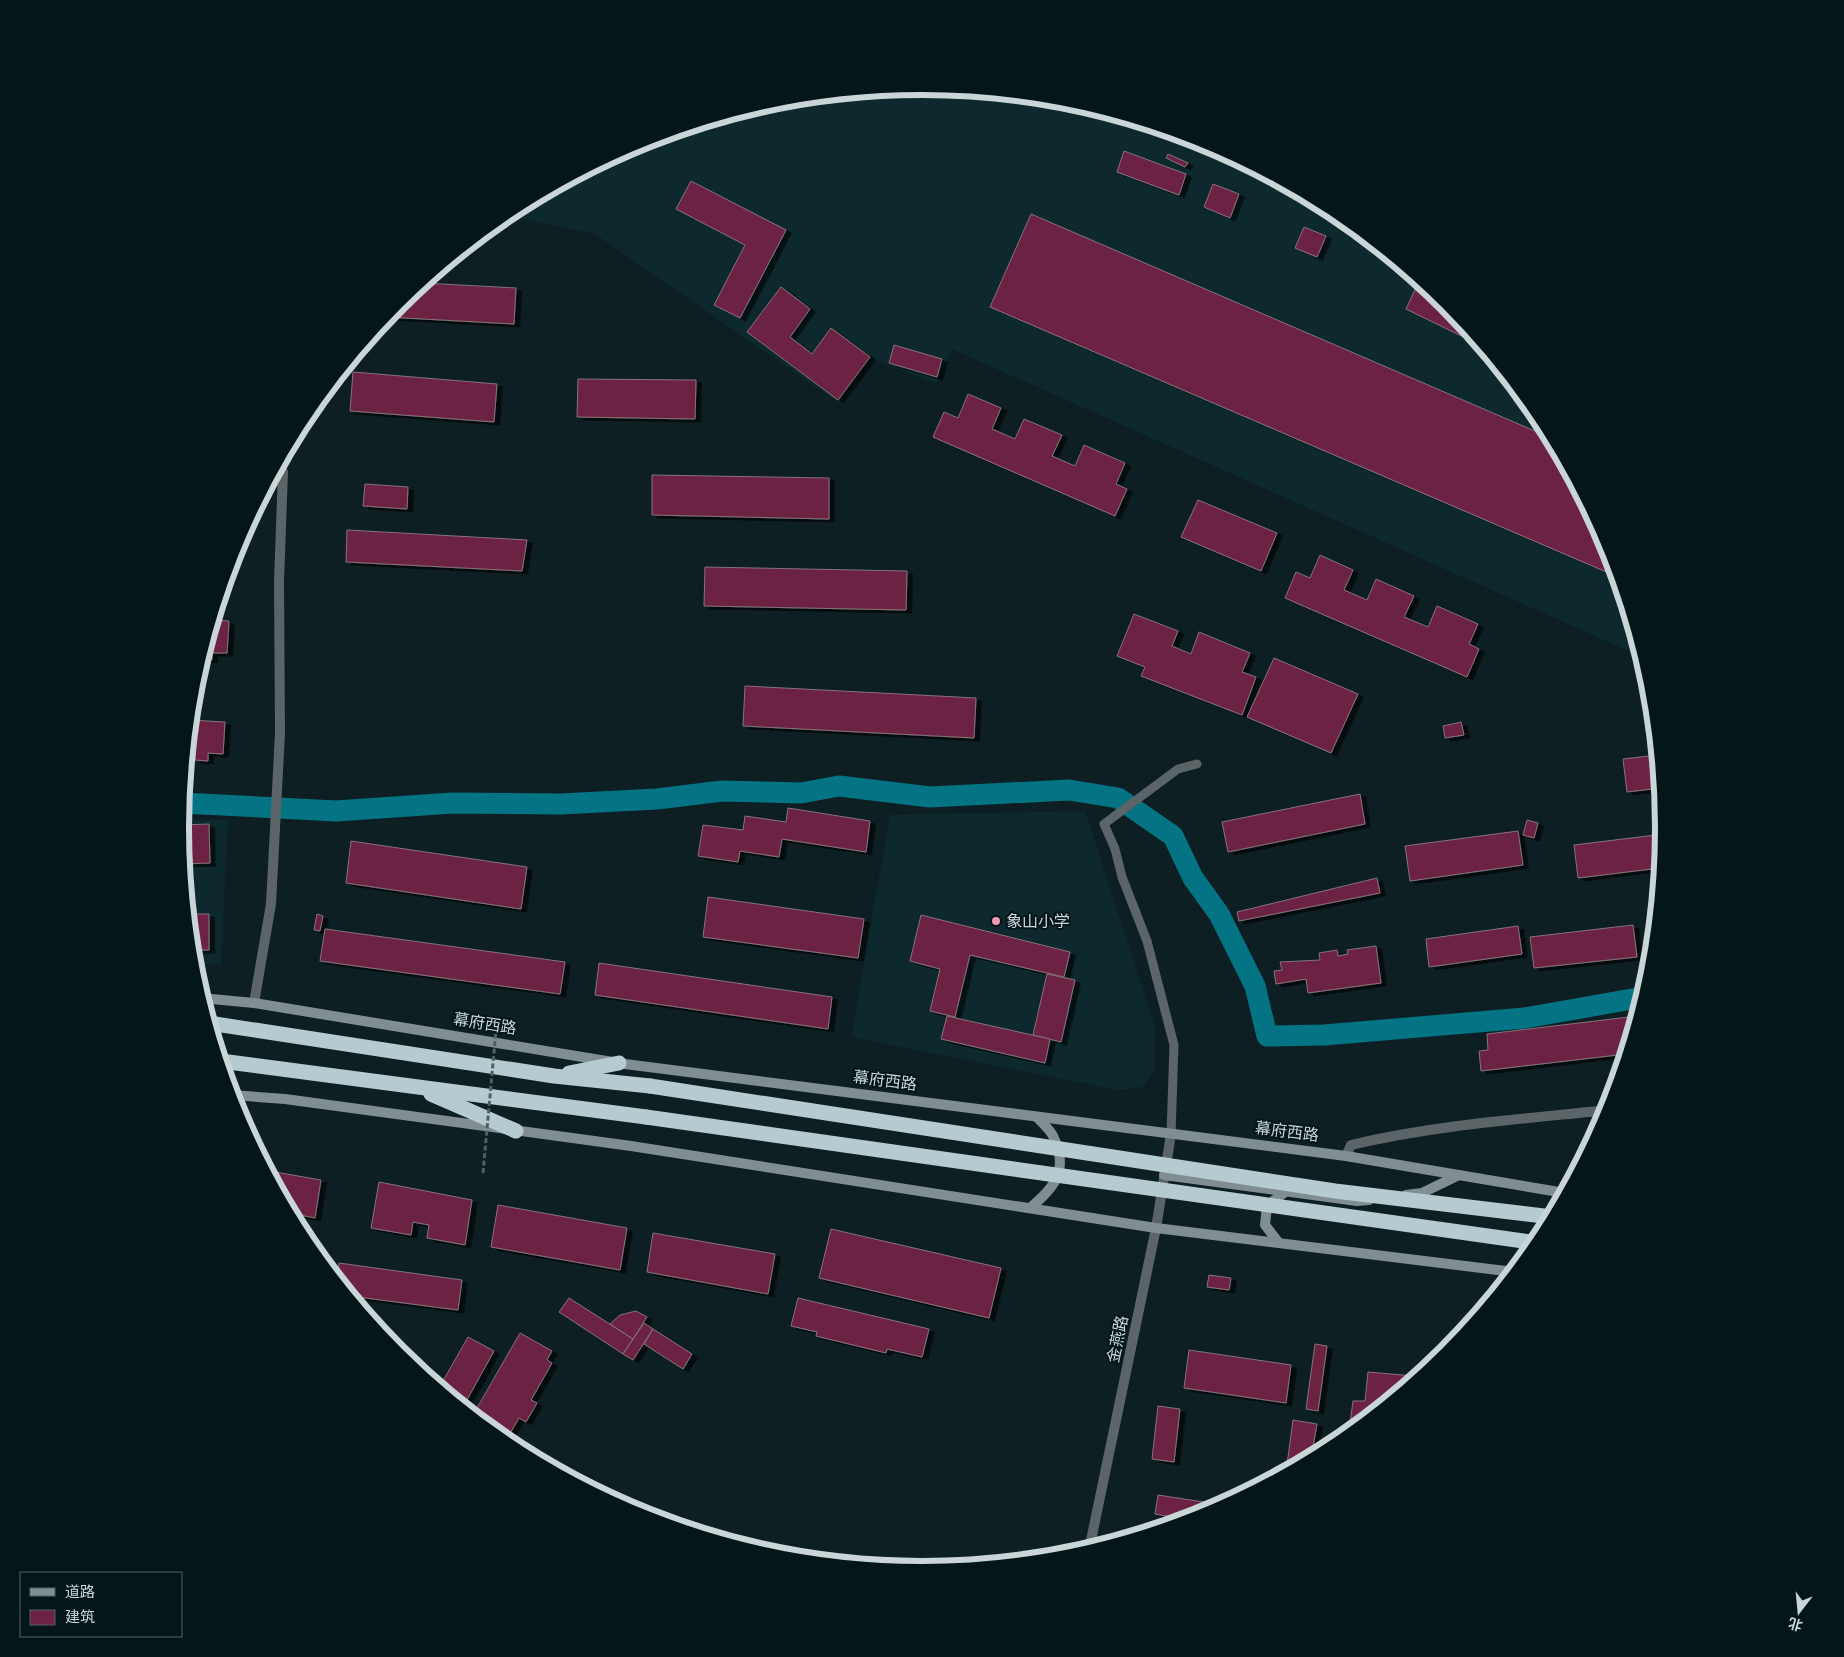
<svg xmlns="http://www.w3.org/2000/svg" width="1844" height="1657" viewBox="0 0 1844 1657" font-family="'Sofia Sans Condensed','Noto Sans SC',sans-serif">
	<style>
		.built { fill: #0d292e }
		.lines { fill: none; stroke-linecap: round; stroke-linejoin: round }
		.canal { stroke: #047384; stroke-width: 21 }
		.building { fill: #6c2242; stroke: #867379; filter: url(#shadow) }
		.lane { stroke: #5b6466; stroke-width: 9 }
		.street { stroke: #5b6466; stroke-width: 10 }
		.secondary { stroke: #808e91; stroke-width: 10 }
		.highway { stroke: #b5cbd0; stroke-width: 15 }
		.path-bridge { stroke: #4f5f62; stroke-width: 3; stroke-dasharray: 5 2.5; stroke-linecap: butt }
		.highway-bridge { stroke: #b5cbd0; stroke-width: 15 }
		.poi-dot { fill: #ef9ab8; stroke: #051619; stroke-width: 2 }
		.labels { text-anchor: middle; stroke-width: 4; stroke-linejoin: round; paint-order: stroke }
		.poi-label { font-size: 16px; fill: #cad5d7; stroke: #051619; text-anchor: start }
		.street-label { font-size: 16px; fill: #cad5d7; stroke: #051619 }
		.rim { fill: none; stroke: #cad5d7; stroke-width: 6 }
	</style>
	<defs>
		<filter id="shadow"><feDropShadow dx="5.5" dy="3" stdDeviation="0" flood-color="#0009"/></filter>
	</defs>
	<rect width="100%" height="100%" fill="#0d1f23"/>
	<g class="built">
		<polygon points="922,86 1067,101 1206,143 1335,212 1333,215 1350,224 1447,304 1539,416 1608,545 1642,657 952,349 936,384 868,357 839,403 595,234 505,215 638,143 777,100"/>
		<polygon points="1085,811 1155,1027 1155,1068 1143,1087 1119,1090 851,1037 890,815"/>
		<polygon points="181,820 228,820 221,965 193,964 180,828"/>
	</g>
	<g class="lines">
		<polyline class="canal" points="182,803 336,811 453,803 561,804 657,799 722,791 801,793 839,786 930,797 1069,790 1118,798 1173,836 1193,878 1219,914 1255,986 1267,1036 1324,1035 1525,1018 1643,997"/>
	</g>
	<g class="building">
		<polygon points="1124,151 1186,174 1179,195 1117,172"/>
		<polygon points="1168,154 1188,163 1185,167 1166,158"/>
		<polygon points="691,181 786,230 740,318 714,305 745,245 676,209"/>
		<polygon points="1213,184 1239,194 1230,218 1204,207"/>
		<polygon points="1031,214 1551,438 1608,545 1618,577 990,307"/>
		<polygon points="1304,227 1326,236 1317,257 1295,248"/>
		<polygon points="1419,281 1447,304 1482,346 1406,309"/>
		<polygon points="423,283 516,288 514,324 386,317 397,303"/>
		<polygon points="781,287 810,309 790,337 812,354 831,328 870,357 838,400 747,332"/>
		<polygon points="894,345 942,359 937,377 889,363"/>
		<polygon points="353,372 497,384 494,422 350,411"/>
		<polygon points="578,379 696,380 695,419 577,417"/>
		<polygon points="968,394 1001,408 992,429 1015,439 1024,419 1062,435 1052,456 1075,466 1084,445 1125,463 1116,484 1127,489 1115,516 933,437 944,412 958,418"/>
		<polygon points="652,475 829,478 829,519 652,515"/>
		<polygon points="365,484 408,487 407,509 363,506"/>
		<polygon points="1198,500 1277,533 1261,571 1181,537"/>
		<polygon points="347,530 527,540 522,571 346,562"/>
		<polygon points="1320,555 1353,570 1344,590 1367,600 1376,579 1414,596 1404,617 1428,627 1437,606 1478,624 1469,644 1479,649 1467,677 1285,598 1296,572 1310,578"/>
		<polygon points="705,567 907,571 906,610 704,606"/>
		<polygon points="1134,614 1178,631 1172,646 1191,654 1199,632 1250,653 1242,672 1256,677 1242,715 1141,676 1145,667 1117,656"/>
		<polygon points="213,620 229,621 227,653 212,653 212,660 201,659"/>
		<polygon points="1274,658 1358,694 1331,753 1247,717"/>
		<polygon points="745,686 976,698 974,738 743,726"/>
		<polygon points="190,720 225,722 223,754 208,753 208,761 195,760 195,753 187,752"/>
		<polygon points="1461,722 1464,735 1445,738 1443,726"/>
		<polygon points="1657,755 1660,788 1627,792 1623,759"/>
		<polygon points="1360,794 1365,824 1228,852 1222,822"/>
		<polygon points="788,808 870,821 866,852 782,839 779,857 740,851 738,862 698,856 703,825 743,830 745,816 786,822"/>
		<polygon points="1527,820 1538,823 1534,838 1523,835"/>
		<polygon points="209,824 210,863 183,864 180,825"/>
		<polygon points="1518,831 1523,865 1410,881 1405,846"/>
		<polygon points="1664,834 1660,868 1578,878 1574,845"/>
		<polygon points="351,841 527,867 521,909 346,883"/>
		<polygon points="1377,878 1380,893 1239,921 1237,912"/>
		<polygon points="708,897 864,919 858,958 703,937"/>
		<polygon points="188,914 209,914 209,950 192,950"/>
		<polygon points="317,914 323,916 320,931 314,930"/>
		<polygon points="921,915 1070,952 1064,977 970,955 955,1017 930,1011 940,969 910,961"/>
		<polygon points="1655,922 1653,941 1651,923"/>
		<polygon points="1633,925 1637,957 1534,968 1530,937"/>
		<polygon points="1518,926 1522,954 1429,967 1426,939"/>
		<polygon points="325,929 565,962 560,994 320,961"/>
		<polygon points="1376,946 1381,983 1308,993 1306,979 1276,984 1274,971 1282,970 1280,962 1320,960 1319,953 1337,950 1338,956 1348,954 1347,950"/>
		<polygon points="599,963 832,997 828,1029 595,995"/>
		<polygon points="1047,974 1075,980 1061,1042 1033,1035"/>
		<polygon points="947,1016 1050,1039 1045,1063 941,1039"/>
		<polygon points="1637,1016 1626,1054 1481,1071 1479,1051 1488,1050 1487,1034"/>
		<polygon points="267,1170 275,1172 274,1183"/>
		<polygon points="275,1172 321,1180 315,1218 290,1213 274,1183"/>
		<polygon points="379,1182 472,1200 465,1245 427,1238 429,1225 413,1222 411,1235 371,1228"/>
		<polygon points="498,1205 627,1228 620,1270 491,1247"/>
		<polygon points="831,1229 1001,1268 989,1318 819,1278"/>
		<polygon points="653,1233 775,1254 768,1294 647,1272"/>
		<polygon points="339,1263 462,1280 458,1310 350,1296 337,1280"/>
		<polygon points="1209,1275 1231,1278 1229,1290 1207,1287"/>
		<polygon points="569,1298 633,1339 623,1354 559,1312"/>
		<polygon points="798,1298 929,1329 922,1357 887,1349 886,1353 816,1336 817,1332 791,1326"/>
		<polygon points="636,1311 647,1317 633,1339 610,1324 620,1315"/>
		<polygon points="644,1323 653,1329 633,1360 623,1354"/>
		<polygon points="653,1329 692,1354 683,1369 644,1344"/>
		<polygon points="520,1333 552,1351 547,1360 552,1363 531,1400 537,1403 526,1422 519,1418 505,1442 473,1415"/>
		<polygon points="468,1337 494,1351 463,1407 439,1388"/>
		<polygon points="1315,1344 1327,1346 1318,1411 1306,1409"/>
		<polygon points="1189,1350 1291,1365 1286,1403 1184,1388"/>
		<polygon points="1368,1372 1414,1376 1413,1381 1352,1431 1349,1431 1353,1401 1365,1401"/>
		<polygon points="1158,1406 1180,1409 1174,1462 1152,1459"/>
		<polygon points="1293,1420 1317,1424 1311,1458 1286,1472"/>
		<polygon points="1158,1495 1223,1505 1206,1514 1189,1520 1155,1514"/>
	</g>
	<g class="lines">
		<polyline class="lane" points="1171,1134 1174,1045 1147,941 1122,877 1115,849 1104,824 1178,769 1197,764"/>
		<g class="street">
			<polyline points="254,1003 271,904 280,733 279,581 283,472"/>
			<path d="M1346,1156l5,-11c84,-20 171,-26 257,-35"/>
			<polyline points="1089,1550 1156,1228 1171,1134"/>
		</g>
		<g class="secondary">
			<polyline points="201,998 254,1003 625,1064 1346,1156 1565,1193"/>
			<polyline points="231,1095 285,1099 631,1146 1156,1228 1514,1272"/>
			<polyline points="1164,1175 1357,1201 1369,1200"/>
			<polyline points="1406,1195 1422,1193 1459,1175"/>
			<path d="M1030,1208c24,-20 39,-37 24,-70 -3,-8 -12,-15 -17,-21"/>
			<polyline points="1279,1243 1265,1225 1267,1206 1285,1192"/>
		</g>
		<g class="highway">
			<polyline points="209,1023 554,1076 650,1086"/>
			<polyline points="221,1061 646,1117"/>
			<polyline points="569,1073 619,1063"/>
			<polyline points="431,1094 516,1131"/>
		</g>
		<polyline class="path-bridge" points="483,1173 496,1030"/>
		<g class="highway-bridge">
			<polyline points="650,1086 1335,1191 1552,1217"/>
			<polyline points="646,1117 1537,1243"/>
		</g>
	</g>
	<circle class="poi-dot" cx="996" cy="921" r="5"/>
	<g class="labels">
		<g class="poi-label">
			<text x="1006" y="927">象山小学</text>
		</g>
		<g class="street-label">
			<text transform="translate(485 1023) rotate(9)" y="6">幕府西路</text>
			<text transform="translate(885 1080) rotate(7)" y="6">幕府西路</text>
			<text transform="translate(1287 1131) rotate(7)" y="6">幕府西路</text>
			<text transform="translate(1117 1339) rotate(-78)" y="6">金燕路</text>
		</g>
	</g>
	<path d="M0 0H1844V1657H0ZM189 828a733 733 0 1 1 1466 0a733 733 0 1 1-1466 0Z" fill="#051619" fill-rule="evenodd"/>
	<path class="rim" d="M189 828a733 733 0 1 1 1466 0a733 733 0 1 1-1466 0Z"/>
	<rect x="20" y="1572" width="162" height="65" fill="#051619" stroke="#546265"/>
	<rect x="30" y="1588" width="25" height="8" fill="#808e91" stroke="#546265"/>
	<text x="65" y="1597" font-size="15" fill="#cad5d7">道路</text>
	<rect x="30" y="1610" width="25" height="15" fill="#6c2242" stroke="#546265"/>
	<text x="65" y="1622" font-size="15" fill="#cad5d7">建筑</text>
	<g transform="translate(1799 1612) rotate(196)" stroke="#051619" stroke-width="4" paint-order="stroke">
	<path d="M0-4L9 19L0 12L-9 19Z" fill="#cad5d7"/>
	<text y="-8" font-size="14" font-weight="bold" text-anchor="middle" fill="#cad5d7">北</text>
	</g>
</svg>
